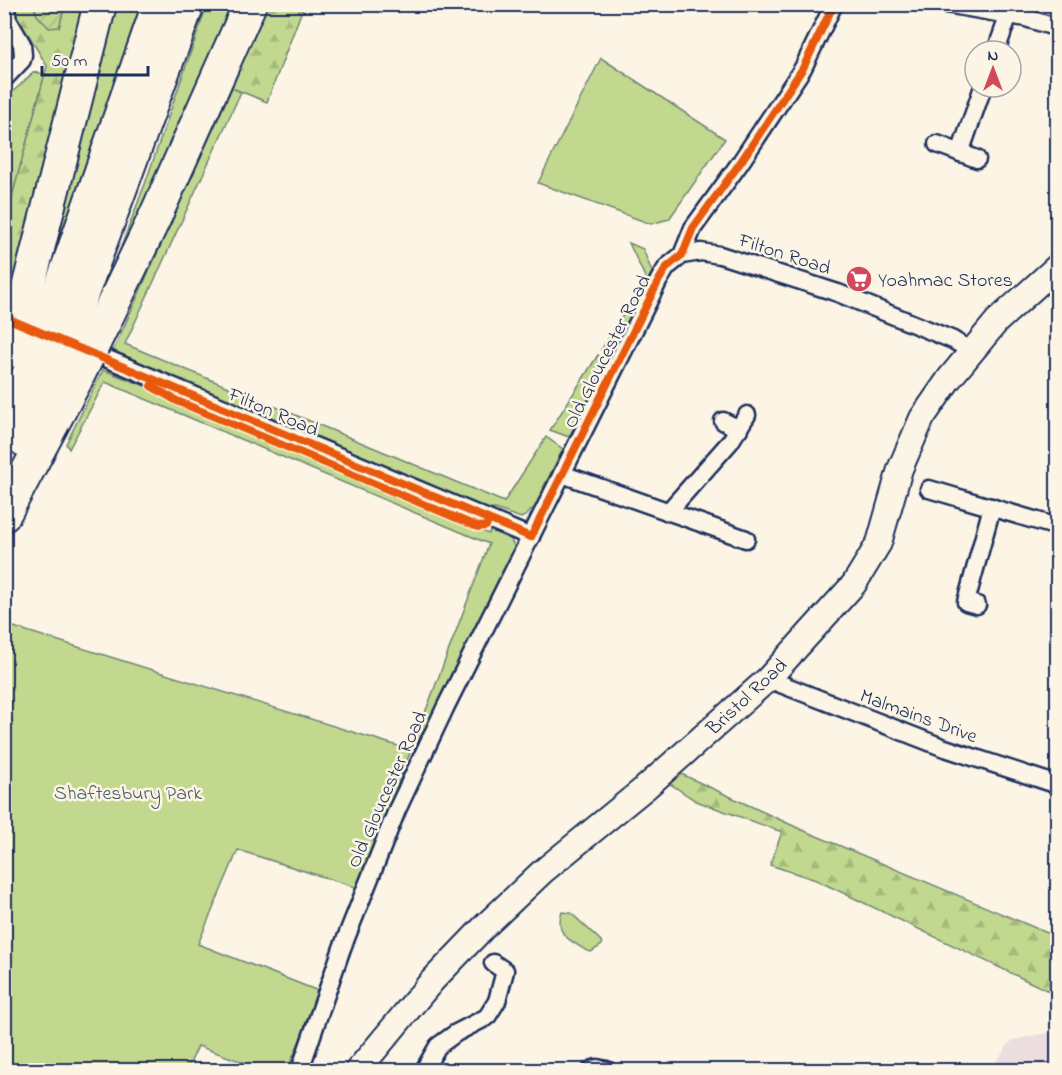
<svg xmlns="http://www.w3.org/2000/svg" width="1062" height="1075" viewBox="0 0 1062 1075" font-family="'Indie Flower',sans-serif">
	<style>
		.built { fill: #ecdddf }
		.green { fill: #c2d88e; stroke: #6e8476; stroke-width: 1.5 }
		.forest { fill: url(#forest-firs); stroke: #6e8476; stroke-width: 1.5 }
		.garden { fill: url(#garden-furrows); stroke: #6e8476; stroke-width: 1.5 }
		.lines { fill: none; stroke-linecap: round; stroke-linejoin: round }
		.street-casing { stroke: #1b2f5e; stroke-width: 21 }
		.secondary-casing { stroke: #1b2f5e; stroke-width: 28 }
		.highway-casing { stroke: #1b2f5e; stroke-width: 36 }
		.street { stroke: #fcf5e5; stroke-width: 16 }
		.secondary { stroke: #fcf5e5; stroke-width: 24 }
		.highway { stroke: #fcf5e5; stroke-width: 32 }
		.highway-bridge-casing { stroke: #1b2f5e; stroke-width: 36; stroke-linecap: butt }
		.highway-bridge { stroke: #fcf5e5; stroke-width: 32 }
		.cycleway-casing { stroke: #fcf5e5; stroke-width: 11 }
		.cycleway { stroke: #e8590c; stroke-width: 8 }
		.labels { text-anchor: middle; stroke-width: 5; stroke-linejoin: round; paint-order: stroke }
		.street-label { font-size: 20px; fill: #1b2f5e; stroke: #fcf5e5 }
		.poi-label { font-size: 20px; fill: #1b2f5e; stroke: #fcf5e5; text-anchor: start }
		.park-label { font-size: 20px; fill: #45596a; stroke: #fcf5e5 }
	</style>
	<defs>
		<pattern id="forest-firs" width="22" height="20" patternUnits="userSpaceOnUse" patternTransform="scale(1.5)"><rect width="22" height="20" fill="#c2d88e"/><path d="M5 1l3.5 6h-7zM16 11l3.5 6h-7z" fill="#a6ba7d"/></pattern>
		<pattern id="garden-furrows" width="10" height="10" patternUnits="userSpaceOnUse" patternTransform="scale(1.5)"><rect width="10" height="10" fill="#c2d88e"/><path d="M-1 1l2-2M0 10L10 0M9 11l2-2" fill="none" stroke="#a6ba7d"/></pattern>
	</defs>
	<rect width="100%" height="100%" fill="#fcf5e5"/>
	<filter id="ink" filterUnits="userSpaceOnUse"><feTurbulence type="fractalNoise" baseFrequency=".0167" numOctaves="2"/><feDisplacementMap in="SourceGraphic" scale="12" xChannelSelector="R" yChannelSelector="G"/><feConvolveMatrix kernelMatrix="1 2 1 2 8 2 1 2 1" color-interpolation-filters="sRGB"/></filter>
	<g filter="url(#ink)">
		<polygon class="built" points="1057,1031 1057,1070 990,1070 1012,1040"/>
		<g class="green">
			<polygon points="115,5 149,5 30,325"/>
			<polygon points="207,5 243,5 97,310 145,184"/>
			<polygon points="601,58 725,139 669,219 651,224 538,183"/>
			<polygon points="34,72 45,74 5,223 5,99"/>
			<polygon points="232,88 241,92 125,344 504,502 546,437 563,449 543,488 547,491 536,512 532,509 527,515 521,518 495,509 486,510 112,353"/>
			<polygon points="629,243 643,249 652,272 612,354 601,350 646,279"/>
			<polygon points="598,355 607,363 569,437 550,430"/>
			<path d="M103,370l42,16 30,17 314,131 2,-8c14,8 23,11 24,27l-93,184 -8,5 75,-198 -384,-162 -36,67 -3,-5z"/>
			<polygon points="156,388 482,522 474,524 173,398"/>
			<polygon points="4,624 411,750 358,888 238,850 198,944 321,992 287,1070 265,1070 198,1046 187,1070 5,1070"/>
			<path d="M562,912l9,1 30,28 1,4 -11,7 -4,-1c-17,-11 -33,-16 -25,-39z"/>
		</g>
		<g class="forest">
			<polygon points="10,5 33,5 38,15 59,27 65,5 85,5 6,305 5,223 47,66 28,34 12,17"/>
			<polygon points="266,5 304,5 267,102 232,88"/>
			<polygon points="679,773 800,829 1057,937 1057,995 816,880 770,865 782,832 696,801 666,781"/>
		</g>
		<polygon class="garden" points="33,5 65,5 59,27 49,28 37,15"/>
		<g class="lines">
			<defs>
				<g id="street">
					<polyline points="946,4 1026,18 1058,28"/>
					<polyline points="996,51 1008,17"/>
					<polyline points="4,79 22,60 23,55 22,44 8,20 5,4"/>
					<polyline points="937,144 977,159"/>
					<polyline points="960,153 983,87"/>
					<polyline points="682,255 701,252 720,255 838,293 953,340 971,351"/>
					<polyline points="84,349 531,537"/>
					<polyline points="723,421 739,429"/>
					<polyline points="562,474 746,539"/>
					<polyline points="929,489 1058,527"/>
					<polyline points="668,512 730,442 747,415"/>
					<polyline points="977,605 966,602 992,507"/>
					<polyline points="768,679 942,747 1058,785"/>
					<polyline points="300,1070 342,948 397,810 446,706 659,280 667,267 682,255 693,228 740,163 803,68 834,4"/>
					<polyline points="427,1070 425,1068 438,1046 456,1033 487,1017 497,1001 505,971 493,963"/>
					<polyline points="591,1070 597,1068 607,1070"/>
				</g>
				<polyline id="secondary" points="358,1070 432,981 485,926 542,872 645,788 768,679 854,584 879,543 900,469 922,418 949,379 997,321 1058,266"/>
				<g id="highway">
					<polyline points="26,296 100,4"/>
					<polyline points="55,304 159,4"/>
					<polyline points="75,313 188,4"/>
					<polyline points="104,323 155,217 250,4"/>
					<polyline points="4,427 34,362"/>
					<polyline points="24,440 52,371"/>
					<polyline points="4,515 76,380"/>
				</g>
			</defs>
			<use href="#street" class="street-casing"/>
			<use href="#secondary" class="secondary-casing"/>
			<use href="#highway" class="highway-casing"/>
			<use href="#street" class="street"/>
			<use href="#secondary" class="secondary"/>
			<use href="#highway" class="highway"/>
			<defs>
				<g id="highway-bridge">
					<polyline points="7,352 26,296"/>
					<polyline points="36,355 55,304"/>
					<polyline points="52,371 75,313"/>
					<polyline points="76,380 104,323"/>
				</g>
			</defs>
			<use href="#highway-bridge" class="highway-bridge-casing"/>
			<use href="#highway-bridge" class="highway-bridge"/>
			<defs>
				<g id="cycleway">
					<polyline points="4,317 531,537 659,280 667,267 682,255 693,228 740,163 803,68 834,4"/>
					<polyline points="151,386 177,401 478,527 486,526 489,520"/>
				</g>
			</defs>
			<use href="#cycleway" class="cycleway-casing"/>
			<use href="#cycleway" class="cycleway"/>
		</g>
	</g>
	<defs>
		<symbol id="supermarket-disc" viewBox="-11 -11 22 22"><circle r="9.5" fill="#d1495b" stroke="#fcf5e5"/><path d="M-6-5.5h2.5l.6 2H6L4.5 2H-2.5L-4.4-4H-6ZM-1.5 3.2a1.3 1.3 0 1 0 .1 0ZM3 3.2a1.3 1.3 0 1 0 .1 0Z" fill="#fff"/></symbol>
	</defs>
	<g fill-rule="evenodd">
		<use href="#supermarket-disc" x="844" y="264" width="30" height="30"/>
	</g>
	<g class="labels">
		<g class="street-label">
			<text transform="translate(785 253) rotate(18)" y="7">Filton Road</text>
			<text transform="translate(606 351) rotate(-63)" y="7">Old Gloucester Road</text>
			<text transform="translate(274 411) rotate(23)" y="7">Filton Road</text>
			<text transform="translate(746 696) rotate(-43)" y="7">Bristol Road</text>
			<text transform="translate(919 715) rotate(20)" y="7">Malmains Drive</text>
			<text transform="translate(386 789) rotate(-66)" y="7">Old Gloucester Road</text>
		</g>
		<g class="poi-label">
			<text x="878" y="286">Yoahmac Stores</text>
		</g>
		<g class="park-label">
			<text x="128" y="799">Shaftesbury Park</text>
		</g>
	</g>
	<rect width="1062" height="1075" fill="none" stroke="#fcf5e5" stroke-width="24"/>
	<rect x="12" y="12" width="1038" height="1051" fill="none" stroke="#1b2f5e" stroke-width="2" filter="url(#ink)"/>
	<g transform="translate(993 69)"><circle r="28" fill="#fcf5e5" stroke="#a2a6af" stroke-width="1.5"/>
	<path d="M0-4.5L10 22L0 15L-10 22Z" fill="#d1495b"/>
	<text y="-9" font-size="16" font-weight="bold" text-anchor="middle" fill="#1b2f5e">N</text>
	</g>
	<path d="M42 66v9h106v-9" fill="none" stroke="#1b2f5e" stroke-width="3"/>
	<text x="51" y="66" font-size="18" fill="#1b2f5e" stroke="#fcf5e5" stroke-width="4.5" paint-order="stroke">50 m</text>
</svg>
